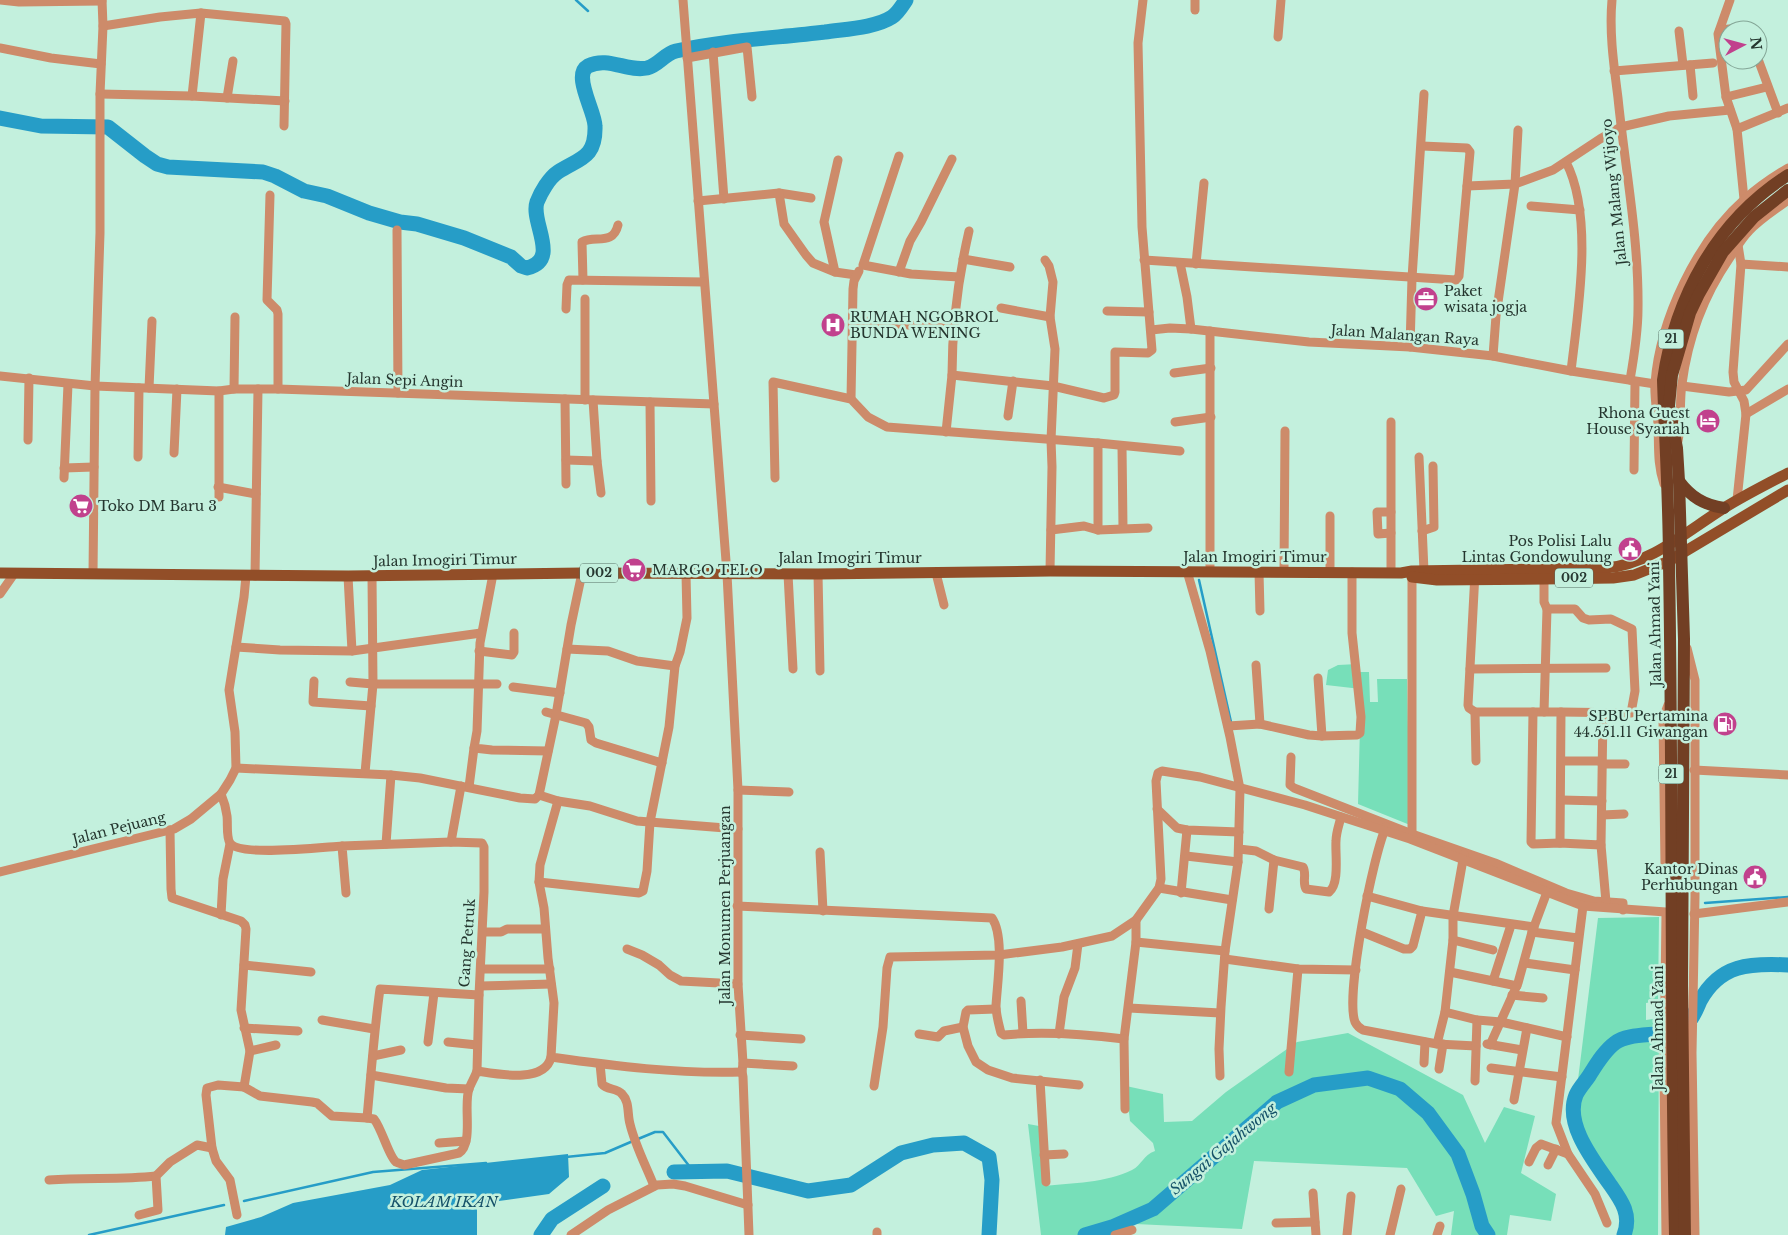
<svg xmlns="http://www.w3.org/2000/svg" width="1788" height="1235" viewBox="0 0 1788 1235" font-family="'Libre Baskerville',serif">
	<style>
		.green { fill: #77dfb9 }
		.water { fill: #269dc7 }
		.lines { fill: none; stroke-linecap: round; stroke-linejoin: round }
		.stream { stroke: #269dc7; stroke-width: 2.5 }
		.river { stroke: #269dc7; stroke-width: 15 }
		.minor { stroke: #cd8b6a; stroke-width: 9 }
		.major { stroke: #924e28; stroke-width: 11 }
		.highway { stroke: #723f24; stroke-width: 12 }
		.labels { text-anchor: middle; stroke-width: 5; stroke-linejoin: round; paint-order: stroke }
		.shield { fill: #c3f0dd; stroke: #546e63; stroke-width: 1 }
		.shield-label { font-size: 12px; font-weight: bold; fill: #25362f }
		.street-label { font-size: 14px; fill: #25362f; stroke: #c3f0dd }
		.poi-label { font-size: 14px; fill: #25362f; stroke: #c3f0dd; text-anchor: start }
		.water-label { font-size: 15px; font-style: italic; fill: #165269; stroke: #c3f0dd }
	</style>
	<rect width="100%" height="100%" fill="#c3f0dd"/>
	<g class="green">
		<polygon points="1358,664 1360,672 1369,672 1370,702 1378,702 1377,679 1407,679 1410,825 1358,804 1361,689 1326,685 1328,670 1338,665"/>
		<polygon points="1659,917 1658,1001 1646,1003 1646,1020 1659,1018 1658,1235 1618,1235 1626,1213 1619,1195 1588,1150 1576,1096 1598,918"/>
		<path d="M1348,1033l115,62 22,48 19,-36 31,9 -14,57 35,21 -5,27 -41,-6 -3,20h-56l3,-24 -18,5 -29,-48 -153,-7 -12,68 -128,-6 -33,12h-40l-13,-111 11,2 5,60c28,-3 62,-3 88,-16 10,-5 11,-15 23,-19l-2,-8 -23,-22 -4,-35 37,8 1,28 28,-1 34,-29 71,-50z"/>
	</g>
	<polygon class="water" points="568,1154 569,1177 549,1194 477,1204 477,1235 225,1235 226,1227 261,1217 293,1203 390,1185 422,1170"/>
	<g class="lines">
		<g class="stream">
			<polyline points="576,0 588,11"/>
			<polyline points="1199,580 1231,722"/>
			<polyline points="1705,903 1788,897"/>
			<polyline points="638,1139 655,1132 663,1132 693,1171"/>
			<polyline points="566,1157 605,1153 633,1141"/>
			<polyline points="244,1201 373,1172 486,1163"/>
			<polyline points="89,1235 224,1205"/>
		</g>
		<g class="river">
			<path d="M0,118l41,8 67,1 37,29 12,8 11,3 95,5 12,4 29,15 23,5 42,17 31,9 17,2 47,14 47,19 10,9 6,2c34,-8 3,-46 10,-66 4,-10 12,-24 21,-30 22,-14 38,-14 37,-46 0,-15 -23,-51 -7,-60 20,-10 39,6 59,2 12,-3 17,-14 29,-17 49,-11 100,-13 149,-19 20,-3 50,-4 67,-15 6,-4 10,-11 14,-17"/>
			<polyline points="674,1172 727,1171 808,1191 851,1185 901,1153 933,1145 964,1143 989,1157 992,1180 989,1235"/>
			<polyline points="541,1235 552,1219 603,1186"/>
			<polyline points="1085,1235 1112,1227 1153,1209 1277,1102 1314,1085 1368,1078 1400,1089 1428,1113 1458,1154 1473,1194 1482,1226 1488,1235"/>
			<path d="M1624,1235c8,-21 -3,-35 -15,-52 -15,-22 -45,-59 -33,-88 3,-7 9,-13 13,-19 7,-11 15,-25 26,-33 15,-12 49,-5 65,-15 12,-6 15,-16 20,-27 20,-37 50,-38 88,-36"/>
		</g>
		<g class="minor">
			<polyline points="0,0 19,2 102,1"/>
			<polyline points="683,0 727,574 738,790 738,984 743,1063 742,1072 743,1077 749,1235"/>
			<path d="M1612,0c-3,33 2,66 6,98 7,70 21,140 20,211 0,24 -4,48 -8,71"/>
			<polyline points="1730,0 1718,34 1726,97 1737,129 1744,199"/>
			<polyline points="1195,10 1195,0"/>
			<polyline points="103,26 160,17 201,13 285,21 286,24 284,126"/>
			<polyline points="1720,30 1748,27 1749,30"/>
			<polyline points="1679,31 1683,65"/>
			<polyline points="1278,37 1281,0"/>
			<polyline points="0,48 51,58 101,64"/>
			<polyline points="713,52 724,199"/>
			<polyline points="687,58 747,47 752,97"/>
			<polyline points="1758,59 1778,113"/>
			<polyline points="1690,65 1693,96"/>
			<polyline points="1614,71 1713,63"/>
			<polyline points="100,94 192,96 285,101"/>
			<polyline points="192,96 201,13"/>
			<polyline points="1726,97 1767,87"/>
			<polyline points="227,98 233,61"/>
			<polyline points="1737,129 1788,108"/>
			<polyline points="899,156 863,265 911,274 959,277"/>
			<path d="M1566,162c28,54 12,149 5,209"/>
			<polyline points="1467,186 1515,184 1553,170 1600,139 1621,127 1669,116 1730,110"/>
			<polyline points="779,193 811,198"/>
			<polyline points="270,195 267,300 277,310 278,314 278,389"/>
			<polyline points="698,201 779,193 784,224 806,255 813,263 835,272 856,275"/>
			<polyline points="1531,206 1580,210"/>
			<polyline points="397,230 398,393"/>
			<path d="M969,231c-11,48 -17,95 -17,144l101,11 51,12 10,-3 1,-3v-40l33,1 4,-3 -10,-123 -4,-184 5,-43"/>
			<polyline points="963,259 1010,267"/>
			<polyline points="1045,260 1049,266 1053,282 1050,317 1055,349 1051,440 1052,467 1050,571"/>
			<polyline points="1144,260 1456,280 1459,276 1470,152 1467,148 1422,146"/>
			<polyline points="1180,263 1187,297 1191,329"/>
			<polyline points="1196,264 1204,183"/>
			<polyline points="1741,264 1788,267"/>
			<polyline points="835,272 824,222 838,160"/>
			<polyline points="899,272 910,241 921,222 952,159"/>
			<path d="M583,280l-1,-38c13,-7 31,4 36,-17"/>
			<polyline points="1001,308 1050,317"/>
			<polyline points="566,309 567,285 569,280 704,282"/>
			<polyline points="1107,311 1149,312"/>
			<polyline points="853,320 953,329"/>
			<polyline points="1151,330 1170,328 1191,329 1309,342 1410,347 1493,356 1571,371 1655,384"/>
			<polyline points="1410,347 1412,278 1424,94"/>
			<polyline points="1493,356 1496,316 1515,184 1518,130"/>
			<polyline points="1174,373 1211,368"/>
			<polyline points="0,376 95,386 219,391 234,389 278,389 714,404"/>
			<polyline points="1682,386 1729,392 1746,390 1788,344"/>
			<polyline points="149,388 152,321"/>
			<polyline points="234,389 235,317"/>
			<polyline points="565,399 566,484"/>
			<polyline points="851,399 853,289 854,281 859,271"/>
			<polyline points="585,400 585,299"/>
			<polyline points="593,400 597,461 601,493"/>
			<polyline points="650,402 651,501"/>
			<polyline points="1746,414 1788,389"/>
			<polyline points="1008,416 1013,381"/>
			<polyline points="1175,422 1211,417"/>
			<polyline points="1391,422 1391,573"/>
			<polyline points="946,432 952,375"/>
			<polyline points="28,440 29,378"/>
			<path d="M1678,441c4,-18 1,-38 4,-57 6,-46 21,-87 47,-125 6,-9 12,-20 20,-28 11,-12 26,-21 39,-31"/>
			<polyline points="1098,443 1098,530"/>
			<polyline points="1122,446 1123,528"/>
			<polyline points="174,453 177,389"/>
			<polyline points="138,457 139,388"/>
			<polyline points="1419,457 1424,571"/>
			<polyline points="566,460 597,461"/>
			<polyline points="64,468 94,467"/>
			<polyline points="1634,470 1635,382"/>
			<polyline points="64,478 68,384"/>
			<polyline points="775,478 773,382 851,399 868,417 887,427 1098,443 1180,451"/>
			<path d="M1664,484c-7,-20 -5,-39 -6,-60 -1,-13 -4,-28 -3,-41 5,-64 42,-142 90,-184 13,-12 28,-22 43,-31"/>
			<polyline points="218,487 256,494"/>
			<polyline points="219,497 219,391"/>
			<polyline points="1737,500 1746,414 1744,401 1734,382 1733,372 1741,264 1738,245"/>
			<polyline points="1330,516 1330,572"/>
			<polyline points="1051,530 1084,526 1098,530 1148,528"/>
			<polyline points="1422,531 1434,527 1433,466"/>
			<polyline points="1391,533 1378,534 1377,512 1391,512"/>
			<polyline points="1187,571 1210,651 1230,737 1240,789 1238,862 1225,951 1221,1007 1219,1049 1220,1076"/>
			<polyline points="1210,572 1210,331"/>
			<polyline points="1259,572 1260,611"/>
			<polyline points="1284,572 1285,431"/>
			<polyline points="936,573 944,605"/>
			<polyline points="1475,573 1468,705 1469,708 1475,712 1561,712 1560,843"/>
			<polyline points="93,574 95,386 100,233 100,94 103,26 102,0"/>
			<polyline points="493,574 480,643 477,731 474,748 492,750 548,751"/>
			<polyline points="788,574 793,669"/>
			<polyline points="818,574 820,671"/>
			<polyline points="255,576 258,389"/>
			<polyline points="348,576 352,651"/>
			<polyline points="372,576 373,684 497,684"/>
			<polyline points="0,594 14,574"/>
			<polyline points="1547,609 1575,609 1583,618 1589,620 1611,619 1632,629 1635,691 1631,713 1561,712"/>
			<polyline points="236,647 280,650 352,651 481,633"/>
			<polyline points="1687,648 1695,680 1695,897 1692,1053 1695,1235"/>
			<polyline points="567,649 608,651 637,661 675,666"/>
			<polyline points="479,651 512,655 514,652 514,633"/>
			<polyline points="1256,665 1260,724"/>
			<polyline points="1470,669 1606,668"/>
			<polyline points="1318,678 1322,736"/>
			<polyline points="314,681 313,702 371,706 373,684 350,682"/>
			<polyline points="513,687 560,693"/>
			<polyline points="546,712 586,723 589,727 591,740 596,743 662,763"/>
			<polyline points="1475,712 1476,761"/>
			<polyline points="1533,712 1531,842 1533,844 1560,843 1601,845 1603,713"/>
			<polyline points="1544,712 1547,609 1544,602 1544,573"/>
			<polyline points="1228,726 1260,724 1309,735 1322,736 1357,735 1360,733 1361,717 1352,633 1352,572"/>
			<polyline points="1291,757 1290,785 1294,788 1412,834 1495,863 1566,893 1594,901 1623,903 1623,910"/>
			<polyline points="1562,761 1602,761"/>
			<polyline points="1602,764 1625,764"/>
			<polyline points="236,768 391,775 420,778 520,798 535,799 539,795 556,715 571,625 582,573"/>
			<polyline points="1694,770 1788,775"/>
			<polyline points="365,773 371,706"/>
			<polyline points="469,787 474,748"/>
			<polyline points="738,790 789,792"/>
			<path d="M221,794c3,7 5,14 6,22 1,8 -1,21 3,27 9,14 94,4 112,3"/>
			<polyline points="539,795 558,801 590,806 637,821 738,829"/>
			<polyline points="1561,800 1602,801"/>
			<path d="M558,801l-18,64 -1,17 5,26 4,50 6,45 -3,54c64,9 126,17 191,15"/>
			<polyline points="1157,809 1177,828 1187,830 1239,832"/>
			<polyline points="1602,815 1624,814"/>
			<path d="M1386,827c-13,28 -41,169 -31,195 2,4 4,6 8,8l74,14 39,2"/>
			<polyline points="170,830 171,889 172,898 241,921 245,925 246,929 241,1010 250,1051 244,1087 218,1085 207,1088 206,1095 212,1148 216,1161 230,1180 237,1215"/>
			<polyline points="1411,837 1412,834 1412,573"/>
			<polyline points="451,842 461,786"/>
			<polyline points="386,844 391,775"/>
			<polyline points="1601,845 1606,902"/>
			<path d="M1239,849l17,2 18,9 29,7c4,7 -1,15 3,22l23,3c11,-8 6,-39 7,-51 0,-8 3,-16 5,-24"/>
			<polyline points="820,852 823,911"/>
			<polyline points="1186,856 1238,862"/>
			<polyline points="1665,866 1663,718 1668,705"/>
			<polyline points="0,872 174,829 191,819 221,794 230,780 236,768 235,732 229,690 244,597 246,576"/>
			<polyline points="539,882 639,893 643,891 647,871 650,822 669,727 675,666 680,652 687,618 686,574"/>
			<polyline points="1159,888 1232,900"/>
			<polyline points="1181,893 1187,830"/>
			<polyline points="1367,896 1422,911 1534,927"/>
			<path d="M737,906l255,12c13,19 5,66 4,88 0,9 3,19 5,27l3,2c40,-4 80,-1 120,4l12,-97 89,9"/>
			<polyline points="1583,906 1556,1123 1568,1154 1595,1194 1607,1223"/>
			<polyline points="1269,909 1274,860"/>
			<polyline points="1666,914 1664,1072 1666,1235"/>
			<polyline points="1694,914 1788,902"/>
			<polyline points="221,915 223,879 230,844"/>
			<polyline points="483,932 501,932 507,929 545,929"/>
			<polyline points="1362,932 1404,949 1410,949 1413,946 1422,911"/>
			<polyline points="1532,932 1578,938"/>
			<polyline points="1453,940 1493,950"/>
			<polyline points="1136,942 1136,920"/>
			<polyline points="627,949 642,955 659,965 670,975 681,981 738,984"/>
			<polyline points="1225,959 1298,969 1356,970"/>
			<polyline points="1525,963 1575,970"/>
			<polyline points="244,965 311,972"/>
			<polyline points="481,969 550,969"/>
			<polyline points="1450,972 1517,986"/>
			<polyline points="1493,981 1511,925"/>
			<polyline points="480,986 551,984"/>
			<polyline points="1512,995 1543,998"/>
			<polyline points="1021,1001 1023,1033"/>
			<polyline points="1129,1008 1220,1013"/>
			<polyline points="996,1009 968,1010 966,1012 963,1027 968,1046 976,1062 988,1070 1012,1078 1079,1085"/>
			<polyline points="1445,1012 1477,1020 1501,1022 1567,1037"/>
			<polyline points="322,1020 374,1029"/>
			<polyline points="244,1028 298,1031"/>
			<polyline points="919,1034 938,1037 944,1031 963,1027"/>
			<polyline points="1059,1034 1064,997 1075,968 1078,944"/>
			<polyline points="740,1035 801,1039"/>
			<polyline points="1124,1039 1125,1109"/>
			<polyline points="428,1042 434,993"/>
			<polyline points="448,1042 477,1045"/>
			<polyline points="1437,1044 1445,1012 1453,940 1453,916 1464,854"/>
			<polyline points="1487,1044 1522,1050"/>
			<polyline points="1490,1045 1518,983 1532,932 1547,892"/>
			<polyline points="250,1051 276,1045"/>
			<polyline points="373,1056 401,1050"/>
			<polyline points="743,1063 793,1066"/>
			<polyline points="1424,1063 1425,1042"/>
			<path d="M600,1064l2,20c5,6 15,4 20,10 8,8 5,20 8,30 5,21 16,42 24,62"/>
			<polyline points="1491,1068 1562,1077"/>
			<polyline points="1439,1069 1443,1044"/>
			<polyline points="477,1071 479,995"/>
			<polyline points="1289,1072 1298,969"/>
			<polyline points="371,1075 446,1088 469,1089"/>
			<polyline points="1040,1080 1046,1182"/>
			<polyline points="1475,1081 1477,1020"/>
			<polyline points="874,1086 883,1027 887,968 890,957 999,955 1062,947 1112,936 1136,920 1159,888 1161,879 1156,781 1158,773 1162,771 1200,777 1305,805 1345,818 1410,839 1583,906 1666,912"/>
			<path d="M244,1087l16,9 52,6 5,1 15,13 35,2c4,-43 7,-86 13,-129l99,6 5,-103v-45l-2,-4 -31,-1 -109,4 4,47"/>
			<polyline points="1514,1100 1527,1028"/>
			<path d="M367,1118l7,1c8,10 15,38 22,43 2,1 6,2 8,3l55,-12c15,-10 4,-48 10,-64 2,-6 6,-12 8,-18 20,3 68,13 74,-14"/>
			<polyline points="439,1143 466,1141"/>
			<polyline points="1044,1155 1064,1154"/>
			<polyline points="1529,1162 1536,1148 1541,1144 1568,1154"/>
			<polyline points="1548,1165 1556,1149"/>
			<path d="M49,1180c36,-3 71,0 107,-4"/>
			<polyline points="1313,1193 1316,1235"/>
			<polyline points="139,1215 158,1210 156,1176 170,1162 197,1145 212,1148"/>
			<polyline points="1276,1223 1315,1222"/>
			<polyline points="571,1235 608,1210 657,1185 673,1184 685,1186 748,1205"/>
			<polyline points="877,1235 877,1232"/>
			<polyline points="1115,1235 1132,1230"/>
			<polyline points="1347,1235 1351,1196"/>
			<polyline points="1390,1235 1401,1189"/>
			<polyline points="1437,1235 1440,1226"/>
		</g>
		<g class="major">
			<path d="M0,573l348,3 234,-3 236,1 232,-3 351,2 11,-2 194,-3c45,-4 81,-37 118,-60 21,-13 43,-24 64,-35"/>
			<polyline points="1412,577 1437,580 1544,579 1613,578 1634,575 1669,561 1788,490"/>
		</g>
		<g class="highway">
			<path d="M1679,481c12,16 25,24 45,27"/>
			<path d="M1675,1235c-5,-223 -2,-447 -6,-670 0,-62 -4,-123 -6,-185 12,-83 53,-159 125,-205"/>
			<polyline points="1685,1235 1682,986 1684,639 1679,481 1677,448 1669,406 1672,375 1690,313 1699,294 1723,252 1754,217 1788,190"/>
		</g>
	</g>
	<defs>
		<symbol id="office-disc" viewBox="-11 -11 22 22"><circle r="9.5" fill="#c1418d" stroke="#c3f0dd"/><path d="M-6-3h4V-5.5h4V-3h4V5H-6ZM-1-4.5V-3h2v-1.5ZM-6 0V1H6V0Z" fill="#fff"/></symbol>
		<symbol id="hospital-disc" viewBox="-11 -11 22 22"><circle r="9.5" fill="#c1418d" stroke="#c3f0dd"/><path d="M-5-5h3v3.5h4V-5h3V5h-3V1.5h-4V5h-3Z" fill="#fff"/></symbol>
		<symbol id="hotel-disc" viewBox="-11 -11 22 22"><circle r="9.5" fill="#c1418d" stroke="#c3f0dd"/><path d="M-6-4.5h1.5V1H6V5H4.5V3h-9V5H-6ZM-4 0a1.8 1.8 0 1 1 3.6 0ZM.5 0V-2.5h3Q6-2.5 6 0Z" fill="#fff"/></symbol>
		<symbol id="supermarket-disc" viewBox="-11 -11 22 22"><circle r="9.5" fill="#c1418d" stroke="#c3f0dd"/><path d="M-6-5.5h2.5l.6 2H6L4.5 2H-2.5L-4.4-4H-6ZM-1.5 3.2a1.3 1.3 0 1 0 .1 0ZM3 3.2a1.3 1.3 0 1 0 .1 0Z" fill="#fff"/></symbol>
		<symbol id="civic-disc" viewBox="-11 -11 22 22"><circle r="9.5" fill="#c1418d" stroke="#c3f0dd"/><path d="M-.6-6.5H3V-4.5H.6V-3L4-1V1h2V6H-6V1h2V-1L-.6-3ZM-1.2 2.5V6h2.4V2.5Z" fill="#fff"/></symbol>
		<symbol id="fuel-disc" viewBox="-11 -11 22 22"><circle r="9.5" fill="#c1418d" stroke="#c3f0dd"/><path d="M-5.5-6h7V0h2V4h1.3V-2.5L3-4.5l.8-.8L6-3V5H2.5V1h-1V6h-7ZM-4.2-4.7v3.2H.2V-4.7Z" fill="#fff"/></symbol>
	</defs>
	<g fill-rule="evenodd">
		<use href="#office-disc" x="1412" y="285" width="28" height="28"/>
		<use href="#hospital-disc" x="819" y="311" width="28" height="28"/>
		<use href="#hotel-disc" x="1694" y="407" width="28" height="28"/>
		<use href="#supermarket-disc" x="67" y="492" width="28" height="28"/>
		<use href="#civic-disc" x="1616" y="535" width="28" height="28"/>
		<use href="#supermarket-disc" x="620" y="556" width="28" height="28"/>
		<use href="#fuel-disc" x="1711" y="710" width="28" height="28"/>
		<use href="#civic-disc" x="1741" y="863" width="28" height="28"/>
	</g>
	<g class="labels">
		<g class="shield">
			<rect x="1658.5" y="329.5" width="25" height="19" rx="4"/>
			<rect x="580" y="563.5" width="38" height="19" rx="4"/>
			<rect x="1555" y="568.5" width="38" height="19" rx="4"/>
			<rect x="1658.5" y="764.5" width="25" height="19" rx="4"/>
		</g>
		<g class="shield-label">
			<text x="1671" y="343">21</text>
			<text x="599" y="577">002</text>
			<text x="1574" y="582">002</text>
			<text x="1671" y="778">21</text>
		</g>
		<g class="street-label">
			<text transform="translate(1614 192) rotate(-96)" y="5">Jalan Malang Wijoyo</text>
			<text transform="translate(1405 335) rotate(4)" y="5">Jalan Malangan Raya</text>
			<text transform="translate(405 380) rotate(2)" y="5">Jalan Sepi Angin</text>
			<text x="1255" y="562">Jalan Imogiri Timur</text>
			<text x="850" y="563">Jalan Imogiri Timur</text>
			<text transform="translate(445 560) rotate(-1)" y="5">Jalan Imogiri Timur</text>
			<text transform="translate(1655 624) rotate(-91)" y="5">Jalan Ahmad Yani</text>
			<text transform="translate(119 828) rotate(-14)" y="5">Jalan Pejuang</text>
			<text transform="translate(725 905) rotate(-90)" y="5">Jalan Monumen Perjuangan</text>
			<text transform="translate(467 943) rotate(-86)" y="5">Gang Petruk</text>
			<text transform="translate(1658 1028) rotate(-90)" y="5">Jalan Ahmad Yani</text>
		</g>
		<g class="poi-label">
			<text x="1444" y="296">Paket<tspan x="1444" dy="16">wisata jogja</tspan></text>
			<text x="850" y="322">RUMAH NGOBROL<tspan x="850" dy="16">BUNDA WENING</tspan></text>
			<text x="1690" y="418" text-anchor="end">Rhona Guest<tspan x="1690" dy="16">House Syariah</tspan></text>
			<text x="98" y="511">Toko DM Baru 3</text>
			<text x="1612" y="546" text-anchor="end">Pos Polisi Lalu<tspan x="1612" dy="16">Lintas Gondowulung</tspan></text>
			<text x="652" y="575">MARGO TELO</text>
			<text x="1708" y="721" text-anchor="end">SPBU Pertamina<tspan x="1708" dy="16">44.551.11 Giwangan</tspan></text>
			<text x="1738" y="874" text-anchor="end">Kantor Dinas<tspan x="1738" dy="16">Perhubungan</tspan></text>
		</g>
		<g class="water-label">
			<text transform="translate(1223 1149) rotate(-40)" y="5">Sungai Gajahwong</text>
			<text x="444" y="1207">KOLAM IKAN</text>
		</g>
	</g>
	<g transform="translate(1743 45) rotate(84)"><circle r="24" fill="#c3f0dd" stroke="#84a697"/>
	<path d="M0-4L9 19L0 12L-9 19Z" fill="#c1418d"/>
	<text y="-8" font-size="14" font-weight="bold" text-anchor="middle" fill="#25362f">N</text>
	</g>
</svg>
